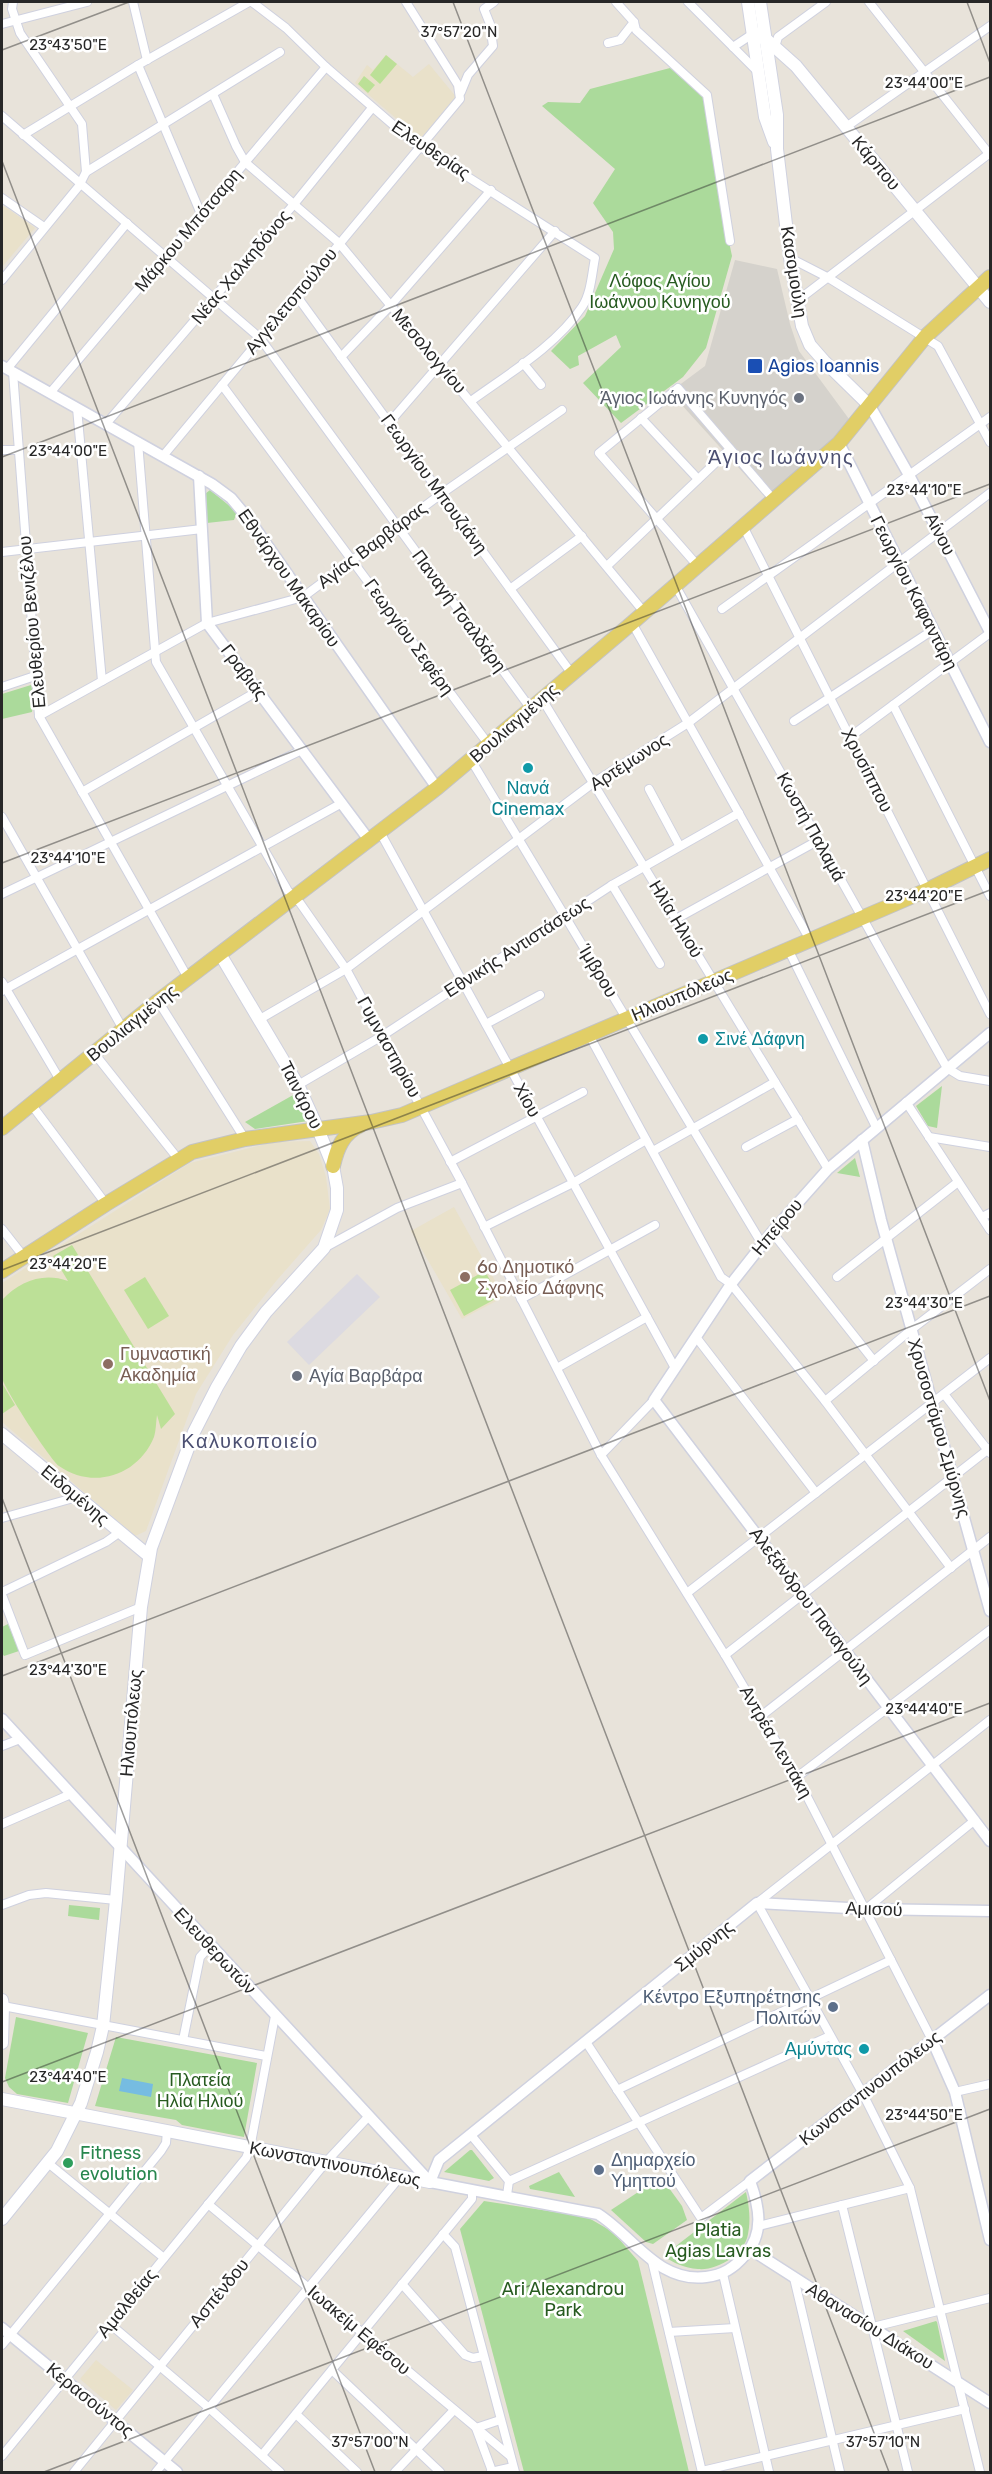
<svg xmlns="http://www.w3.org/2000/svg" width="992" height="2474" viewBox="0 0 992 2474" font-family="Rubik,sans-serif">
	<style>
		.industrial { fill: #dcdae1 }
		.education { fill: #e9e1ca }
		.green { fill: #abda9b }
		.pitch { fill: #bce097 }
		.plaza { fill: #d5d2cc }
		.water { fill: #76bce1 }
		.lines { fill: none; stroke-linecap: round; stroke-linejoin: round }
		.minor-casing { stroke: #cfd1df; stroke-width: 10 }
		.tertiary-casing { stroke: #cfd1df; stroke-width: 13 }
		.secondary-casing { stroke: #cfd1df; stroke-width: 14 }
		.primary-casing { stroke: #c3c3c3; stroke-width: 16 }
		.minor { stroke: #fff; stroke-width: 8 }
		.tertiary { stroke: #fff; stroke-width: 10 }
		.secondary { stroke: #fff; stroke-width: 12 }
		.primary { stroke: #e1ce66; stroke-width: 14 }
		.ticks { fill: none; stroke: #272727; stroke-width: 1.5; stroke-opacity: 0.45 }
		.transit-dot { fill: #1a4fb4; stroke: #fff; stroke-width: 2 }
		.worship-dot { fill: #6b7280; stroke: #fff; stroke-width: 2 }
		.culture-dot { fill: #0f9aa8; stroke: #fff; stroke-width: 2 }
		.education-dot { fill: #8d6e63; stroke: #fff; stroke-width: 2 }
		.service-dot { fill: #5c6f8a; stroke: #fff; stroke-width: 2 }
		.leisure-dot { fill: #2e9e5b; stroke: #fff; stroke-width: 2 }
		.labels { text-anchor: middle; stroke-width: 5; stroke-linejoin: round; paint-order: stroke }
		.street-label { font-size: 18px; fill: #272727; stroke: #fff }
		.park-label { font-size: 18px; fill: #275b20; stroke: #fff }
		.transit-label { font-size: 18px; fill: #164399; stroke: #fff; text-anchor: start }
		.worship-label { font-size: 18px; fill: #5b616d; stroke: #fff; text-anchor: end }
		.culture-label { font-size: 18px; fill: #0d838f; stroke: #fff }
		.education-label { font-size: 18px; fill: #785e54; stroke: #fff; text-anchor: start }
		.service-label { font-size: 18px; fill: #4e5e75; stroke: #fff; text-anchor: end }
		.leisure-label { font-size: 18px; fill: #27864d; stroke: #fff; text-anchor: start }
		.neighbourhood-label { font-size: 20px; letter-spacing: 1.5px; fill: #4c5072; stroke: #fff }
		.ticks-label { font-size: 15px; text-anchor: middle; fill: #272727; stroke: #fff; stroke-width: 5; stroke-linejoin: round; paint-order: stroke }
	</style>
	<rect width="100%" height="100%" fill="#e8e3da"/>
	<polygon class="industrial" points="357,1274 380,1297 309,1365 287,1342"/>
	<g class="education">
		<polygon points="386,55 413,77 429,64 457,98 420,139 355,83 367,65 373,70"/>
		<polygon points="4,206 35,228 2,267 2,209"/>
		<polygon points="310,1141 319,1154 326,1177 330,1209 321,1230 277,1280 233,1335 196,1394 146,1531 135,1536 2,1422 2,1283 190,1163 274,1142"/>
		<polygon points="454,1207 504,1297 462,1319 411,1231"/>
		<polygon points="96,2360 133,2390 116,2410 80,2379"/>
	</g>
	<g class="green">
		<polygon points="670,68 704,98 722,209 732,256 706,348 683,377 621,423 583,383 621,347 616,335 578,356 579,365 570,369 551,351 585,316 614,249 613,232 593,203 615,169 542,106 548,102 580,103 590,89"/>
		<polygon points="210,490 237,512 234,520 207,523 205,494"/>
		<polygon points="31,685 34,697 32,712 2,719 2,694"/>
		<polygon points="942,1086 937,1128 928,1126 916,1106"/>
		<polygon points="295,1094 308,1121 255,1129 245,1122"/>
		<polygon points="855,1158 860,1177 837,1173"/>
		<polygon points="8,1624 19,1651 4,1656 2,1653 2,1627"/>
		<polygon points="69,1905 100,1908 99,1920 68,1916"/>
		<polygon points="16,2017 88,2033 68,2103 17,2094 9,2087 5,2078"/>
		<polygon points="116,2037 257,2063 244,2137 182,2125 176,2120 95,2106"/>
		<polygon points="470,2150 472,2150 494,2178 489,2181 444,2172"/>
		<polygon points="559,2172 575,2197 530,2189 529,2186"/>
		<polygon points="661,2177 682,2206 687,2220 653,2244 646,2242 611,2210"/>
		<path d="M746,2192c3,14 5,28 2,42 -3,20 -31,37 -50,35 -14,-1 -24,-6 -35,-13z"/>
		<polygon points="484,2201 587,2217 613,2232 638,2261 689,2472 524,2472 460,2229"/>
		<polygon points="936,2321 937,2322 945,2361 903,2331"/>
	</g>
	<g class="pitch">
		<polygon points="386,55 397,64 380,84 370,75"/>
		<polygon points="364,76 375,85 368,93 358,84"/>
		<path d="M72,1245l103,169 -14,15 -4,-14c-1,7 -1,16 -3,22 -16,39 -61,53 -95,29 -9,-7 -54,-76 -57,-88 -2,-5 0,-13 0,-19 0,-20 -1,-40 0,-59 18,-19 41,-28 66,-19l-15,-25z"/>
		<polygon points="485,1271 499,1297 464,1316 450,1290"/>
		<polygon points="145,1277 169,1316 148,1329 124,1290"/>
		<polygon points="2,1383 15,1405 2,1414"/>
	</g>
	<polygon class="plaza" points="735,260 777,269 790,324 799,351 849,419 845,428 767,499 670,392 705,366"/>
	<polygon class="water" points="122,2078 153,2084 151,2097 119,2091"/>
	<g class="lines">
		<defs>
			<g id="minor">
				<polyline points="133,2 147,60"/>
				<path d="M252,2l34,26 40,39 87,75 182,116c-3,15 -4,36 -13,49 -26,39 -74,67 -111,94"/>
				<polyline points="616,2 634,22 636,30 707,95 730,241"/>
				<polyline points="688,2 759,73"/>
				<polyline points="869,2 990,155"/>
				<polyline points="2,24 87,2"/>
				<polyline points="608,43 620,40 634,22"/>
				<polyline points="733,47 754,33"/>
				<polyline points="775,47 778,37 826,2"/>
				<polyline points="138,65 201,214"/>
				<polyline points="461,92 468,75 493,46 490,24 484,9 494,2"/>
				<polyline points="213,94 236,146 245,162 339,243 644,612"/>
				<polyline points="2,116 260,338 531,709"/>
				<polyline points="846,127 990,26"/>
				<polyline points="23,135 138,65 249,2"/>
				<polyline points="86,172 280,52"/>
				<polyline points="2,198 44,227"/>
				<polyline points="790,258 827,277 938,346 990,442"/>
				<polyline points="2,280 79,186 86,172 82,124 20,33 12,9 13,2"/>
				<polyline points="296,295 572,674"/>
				<polyline points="797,301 990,153"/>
				<polyline points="341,357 391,305 491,190"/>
				<polyline points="523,363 541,385"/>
				<polyline points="7,369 127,223"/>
				<polyline points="13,372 39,716 188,978"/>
				<polyline points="222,385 489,745"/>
				<polyline points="50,393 326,67"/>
				<polyline points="77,408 102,681"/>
				<polyline points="641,418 698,479"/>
				<polyline points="389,423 555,231"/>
				<polyline points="106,424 295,203 372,108"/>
				<polyline points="138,442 156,662 288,891 300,903 346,969 462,1183 601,1455 725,1655 797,1777 932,2040"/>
				<polyline points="2,450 17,450"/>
				<polyline points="163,456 460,99 458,85 406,2"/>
				<polyline points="743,526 990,1014"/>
				<polyline points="2,552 202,529"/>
				<polyline points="697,565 599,453 678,388 773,499"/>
				<polyline points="607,566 730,449"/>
				<polyline points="675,585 947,1068 960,1076 990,1081"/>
				<polyline points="510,589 582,536"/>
				<polyline points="722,609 990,417"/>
				<polyline points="632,623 810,940"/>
				<polyline points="2,687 35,676"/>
				<polyline points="542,699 828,1169"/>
				<polyline points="893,705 990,896"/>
				<polyline points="39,716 207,623 303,597 441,494 562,410"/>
				<polyline points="794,721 933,630"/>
				<polyline points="850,737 990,633"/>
				<polyline points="471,760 762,1244"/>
				<polyline points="649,789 679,845"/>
				<polyline points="82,792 258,691"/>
				<polyline points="2,817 123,1029"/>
				<polyline points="380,832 675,1368"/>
				<polyline points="612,885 660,964"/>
				<polyline points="2,894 302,750"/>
				<polyline points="676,919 819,840"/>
				<polyline points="788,949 876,1127"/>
				<polyline points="2,982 60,1080"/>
				<polyline points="2,991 342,803"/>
				<polyline points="158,1001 245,1139"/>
				<polyline points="260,1019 346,969 593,783 688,723 990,493"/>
				<polyline points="486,1024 540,995"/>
				<polyline points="589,1035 721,1277 731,1284 825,1401 951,1568"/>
				<polyline points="94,1053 179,1160"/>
				<polyline points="298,1085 382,1036 612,885 739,813"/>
				<polyline points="906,1102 990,1230"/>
				<polyline points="31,1104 106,1204"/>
				<polyline points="929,1137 990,1147"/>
				<polyline points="746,1147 798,1119"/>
				<polyline points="653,1151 775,1082"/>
				<polyline points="450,1162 583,1092"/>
				<polyline points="982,1217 990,1213"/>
				<polyline points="484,1227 573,1183 646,1140"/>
				<polyline points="2,1229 24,1257"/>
				<polyline points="772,1232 874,1361"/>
				<polyline points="324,1248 397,1208 462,1183"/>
				<polyline points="837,1277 958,1182"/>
				<polyline points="521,1299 655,1225"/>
				<polyline points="696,1337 816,1493"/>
				<polyline points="557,1368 647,1317"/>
				<polyline points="944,1394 990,1453"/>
				<polyline points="825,1401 912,1329 990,1269"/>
				<polyline points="601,1455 654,1400"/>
				<polyline points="2,1518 77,1497"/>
				<polyline points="2,1592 106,1542 120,1532"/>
				<polyline points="687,1593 990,1358"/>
				<polyline points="2,1595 25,1655 141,1607"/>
				<polyline points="725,1655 990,1448"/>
				<polyline points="761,1716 990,1537"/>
				<polyline points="2,1746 20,1739"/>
				<polyline points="797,1777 990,1630"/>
				<polyline points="2,1824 71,1794"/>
				<polyline points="2,1905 29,1895 46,1893 116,1900"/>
				<polyline points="866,1909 975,1820"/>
				<polyline points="3,2006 266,2056"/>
				<polyline points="183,2040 200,1957 210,1946"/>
				<polyline points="586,2042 701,2218 750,2181"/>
				<polyline points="617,2090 891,1960"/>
				<polyline points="955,2092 990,2084"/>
				<polyline points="471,2135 509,2181 507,2195"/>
				<polyline points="48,2163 164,2258"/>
				<polyline points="509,2181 830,2036"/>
				<polyline points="208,2204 510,2456"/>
				<polyline points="842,2205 908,2472"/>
				<polyline points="759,2226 910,2188"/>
				<polyline points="443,2234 455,2247 515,2472"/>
				<polyline points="652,2261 702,2472"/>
				<polyline points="723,2274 769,2472"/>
				<polyline points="794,2278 840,2472"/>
				<polyline points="402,2284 465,2355 473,2358 483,2356"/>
				<polyline points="110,2324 209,2408 280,2472"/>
				<polyline points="873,2327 990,2298"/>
				<polyline points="669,2332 735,2328"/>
				<polyline points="2,2345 161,2151 166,2143 167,2131"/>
				<polyline points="332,2370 440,2472"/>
				<polyline points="296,2414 357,2472"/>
				<polyline points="262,2455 472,2199 472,2190"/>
				<polyline points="2,2456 246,2158 250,2148 275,2016"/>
				<polyline points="492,2471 476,2428 500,2420"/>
				<polyline points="702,2471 965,2409"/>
				<polyline points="74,2472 326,2162 368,2117"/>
				<polyline points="156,2472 400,2177"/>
				<polyline points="395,2472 454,2410"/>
				<polyline points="491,2472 513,2467"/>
				<polyline points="980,2472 910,2188 863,2094 757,1903 990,1720"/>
			</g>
			<g id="tertiary">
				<polyline points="2,366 212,484 231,498 251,522 437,788"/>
				<polyline points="870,406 909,475 990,632"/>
				<polyline points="839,443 990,742"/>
				<polyline points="199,476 207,623 369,840"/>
				<polyline points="990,1033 828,1169 772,1232 731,1284 654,1400 990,1841"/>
				<polyline points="862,1140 881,1220 990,1611"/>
				<polyline points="2,1719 430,2182"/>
				<polyline points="932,2040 955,2092 990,2240"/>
				<path d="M430,2182l168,32c36,23 60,69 108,63 17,-2 28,-9 39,-22 20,-22 14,-49 5,-74l240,-186"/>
				<polyline points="430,2182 439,2160 757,1903 866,1909 990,1911"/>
				<polyline points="750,2249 990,2403"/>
				<polyline points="2,2328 177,2472"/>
			</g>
			<g id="secondary">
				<polyline points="748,2 765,117 774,142"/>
				<polyline points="760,2 777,115 777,149 790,258 802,326 810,345 824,361 870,406"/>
				<polyline points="754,33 768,41 796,66 990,302"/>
				<polyline points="2,1434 149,1556"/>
				<polyline points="2,2000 3,2006 2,2043"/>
				<polyline points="2,2099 430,2182"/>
				<polyline points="2,2219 57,2151 81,2103 97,2052 103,2026 116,1900 141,1607 151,1548 194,1432 217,1387 241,1346 266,1312 324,1248 337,1210 337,1188 333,1166 318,1129 298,1085 220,954"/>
			</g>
			<g id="primary">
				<polyline points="2,1128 158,1001 437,788 632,623 839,443 925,337 990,277"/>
				<path d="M333,1166c4,-18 10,-33 28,-41"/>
				<polyline points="2,1271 106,1204 192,1152 245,1139 371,1122 402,1115 927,890 990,859"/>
			</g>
		</defs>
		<use href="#minor" class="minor-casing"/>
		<use href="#tertiary" class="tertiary-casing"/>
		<use href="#secondary" class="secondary-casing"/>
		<use href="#primary" class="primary-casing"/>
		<use href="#minor" class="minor"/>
		<use href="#tertiary" class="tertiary"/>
		<use href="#secondary" class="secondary"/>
		<use href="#primary" class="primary"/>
	</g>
	<path class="ticks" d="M453,2l537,1399M967,2l23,61M2,50l127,-48M2,161l887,2311M2,457l988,-380M2,863l988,-379M2,1270l988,-380M2,1498l373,974M2,1676l988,-380M2,2082l988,-379M44,2472l946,-363"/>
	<rect class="transit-dot" x="747" y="358" width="16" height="16" rx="3"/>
	<g class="worship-dot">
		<circle cx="799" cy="398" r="6"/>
		<circle cx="297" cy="1376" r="6"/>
	</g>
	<g class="culture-dot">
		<circle cx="528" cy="768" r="6"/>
		<circle cx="703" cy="1039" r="6"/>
		<circle cx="864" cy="2049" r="6"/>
	</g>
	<g class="education-dot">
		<circle cx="465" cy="1277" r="6"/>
		<circle cx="108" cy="1364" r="6"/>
	</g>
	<g class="service-dot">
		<circle cx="833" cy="2007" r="6"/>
		<circle cx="599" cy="2170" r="6"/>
	</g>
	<circle class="leisure-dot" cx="68" cy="2163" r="6"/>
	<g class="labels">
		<g class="street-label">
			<text transform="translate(431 150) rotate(34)" y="6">Ελευθερίας</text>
			<text transform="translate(876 163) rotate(50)" y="6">Κάρπου</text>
			<text transform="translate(188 230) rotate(-50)" y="6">Μάρκου Μπότσαρη</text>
			<text transform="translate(241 267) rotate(-50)" y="6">Νέας Χαλκηδόνος</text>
			<text transform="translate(794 272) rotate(81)" y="6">Κασομούλη</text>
			<text transform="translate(291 301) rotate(-50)" y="6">Αγγελετοπούλου</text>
			<text transform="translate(429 351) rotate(50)" y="6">Μεσολογγίου</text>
			<text transform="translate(434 484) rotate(54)" y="6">Γεωργίου Μπουζιάνη</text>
			<text transform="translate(940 534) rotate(62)" y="6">Αίνου</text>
			<text transform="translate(372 545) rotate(-37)" y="6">Αγίας Βαρβάρας</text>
			<text transform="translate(289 578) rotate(55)" y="6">Εθνάρχου Μακαρίου</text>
			<text transform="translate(914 593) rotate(63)" y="6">Γεωργίου Καφαντάρη</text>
			<text transform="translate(459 611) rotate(54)" y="6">Παναγή Τσαλδάρη</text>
			<text transform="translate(32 622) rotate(-95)" y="6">Ελευθερίου Βενιζέλου</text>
			<text transform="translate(409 637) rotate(54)" y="6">Γεωργίου Σεφέρη</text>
			<text transform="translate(244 672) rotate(53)" y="6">Γραβιάς</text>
			<text transform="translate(514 723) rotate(-41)" y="6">Βουλιαγμένης</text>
			<text transform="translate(629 762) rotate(-33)" y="6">Αρτέμωνος</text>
			<text transform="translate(867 770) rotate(63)" y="6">Χρυσίππου</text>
			<text transform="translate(811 827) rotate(61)" y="6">Κωστή Παλαμά</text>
			<text transform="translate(676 919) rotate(59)" y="6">Ηλία Ηλιού</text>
			<text transform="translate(517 947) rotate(-33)" y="6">Εθνικής Αντιστάσεως</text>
			<text transform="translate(598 971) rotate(59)" y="6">Ίμβρου</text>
			<text transform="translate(682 995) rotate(-23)" y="6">Ηλιουπόλεως</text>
			<text transform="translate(132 1023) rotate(-39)" y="6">Βουλιαγμένης</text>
			<text transform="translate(389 1047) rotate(61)" y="6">Γυμναστηρίου</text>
			<text transform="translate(301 1095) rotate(63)" y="6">Ταινάρου</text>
			<text transform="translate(527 1100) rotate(61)" y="6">Χίου</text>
			<text transform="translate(777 1227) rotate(-50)" y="6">Ηπείρου</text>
			<text transform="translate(939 1428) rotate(74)" y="6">Χρυσοστόμου Σμύρνης</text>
			<text transform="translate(75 1495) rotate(40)" y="6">Ειδομένης</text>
			<text transform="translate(811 1606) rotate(53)" y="6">Αλεξάνδρου Παναγούλη</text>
			<text transform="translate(131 1723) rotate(-85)" y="6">Ηλιουπόλεως</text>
			<text transform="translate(776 1742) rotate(60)" y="6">Αντρέα Λεντάκη</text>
			<text transform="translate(874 1909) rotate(2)" y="6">Αμισού</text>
			<text transform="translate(704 1946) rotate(-39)" y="6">Σμύρνης</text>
			<text transform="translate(215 1951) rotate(47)" y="6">Ελευθερωτών</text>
			<text transform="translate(870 2088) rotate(-38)" y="6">Κωνσταντινουπόλεως</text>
			<text transform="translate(335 2164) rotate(11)" y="6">Κωνσταντινουπόλεως</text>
			<text transform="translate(219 2293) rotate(-51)" y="6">Ασπένδου</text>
			<text transform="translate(127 2303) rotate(-51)" y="6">Αμαλθείας</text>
			<text transform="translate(870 2326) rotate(32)" y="6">Αθανασίου Διάκου</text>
			<text transform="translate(359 2330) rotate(40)" y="6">Ιωακείμ Εφέσου</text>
			<text transform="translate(90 2400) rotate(39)" y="6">Κερασούντος</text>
		</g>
		<g class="park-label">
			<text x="660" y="287">Λόφος Αγίου<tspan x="660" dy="21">Ιωάννου Κυνηγού</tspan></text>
			<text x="200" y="2086">Πλατεία<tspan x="200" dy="21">Ηλία Ηλιού</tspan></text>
			<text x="718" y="2236">Platia<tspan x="718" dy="21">Agias Lavras</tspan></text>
			<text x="563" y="2295">Ari Alexandrou<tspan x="563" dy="21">Park</tspan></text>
		</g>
		<g class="transit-label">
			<text x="768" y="372">Agios Ioannis</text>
		</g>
		<g class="worship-label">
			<text x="787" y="404">Άγιος Ιωάννης Κυνηγός</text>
			<text x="309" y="1382" text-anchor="start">Αγία Βαρβάρα</text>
		</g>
		<g class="culture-label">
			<text x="528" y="794">Νανά<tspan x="528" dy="21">Cinemax</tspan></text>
			<text x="715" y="1045" text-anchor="start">Σινέ Δάφνη</text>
			<text x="852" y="2055" text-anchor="end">Αμύντας</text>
		</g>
		<g class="education-label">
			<text x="477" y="1273">6ο Δημοτικό<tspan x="477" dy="21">Σχολείο Δάφνης</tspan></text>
			<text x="120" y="1360">Γυμναστική<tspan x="120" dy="21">Ακαδημία</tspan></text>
		</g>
		<g class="service-label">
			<text x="821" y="2003">Κέντρο Εξυπηρέτησης<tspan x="821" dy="21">Πολιτών</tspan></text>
			<text x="611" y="2166" text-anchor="start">Δημαρχείο<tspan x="611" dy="21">Υμηττού</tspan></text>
		</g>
		<g class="leisure-label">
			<text x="80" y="2159">Fitness<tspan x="80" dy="21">evolution</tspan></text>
		</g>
		<g class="neighbourhood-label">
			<text x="781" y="464">Άγιος Ιωάννης</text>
			<text x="250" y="1448">Καλυκοποιείο</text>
		</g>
	</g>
	<g class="ticks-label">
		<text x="459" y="37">37°57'20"N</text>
		<text x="68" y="50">23°43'50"E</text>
		<text x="924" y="88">23°44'00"E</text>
		<text x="68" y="456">23°44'00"E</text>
		<text x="924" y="495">23°44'10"E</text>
		<text x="68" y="863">23°44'10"E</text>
		<text x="924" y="901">23°44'20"E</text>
		<text x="68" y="1269">23°44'20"E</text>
		<text x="924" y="1308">23°44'30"E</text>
		<text x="68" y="1675">23°44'30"E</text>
		<text x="924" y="1714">23°44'40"E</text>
		<text x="68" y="2082">23°44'40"E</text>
		<text x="924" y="2120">23°44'50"E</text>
		<text x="370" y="2447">37°57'00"N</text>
		<text x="883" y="2447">37°57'10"N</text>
	</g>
	<rect width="992" height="2474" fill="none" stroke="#272727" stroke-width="6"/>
</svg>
